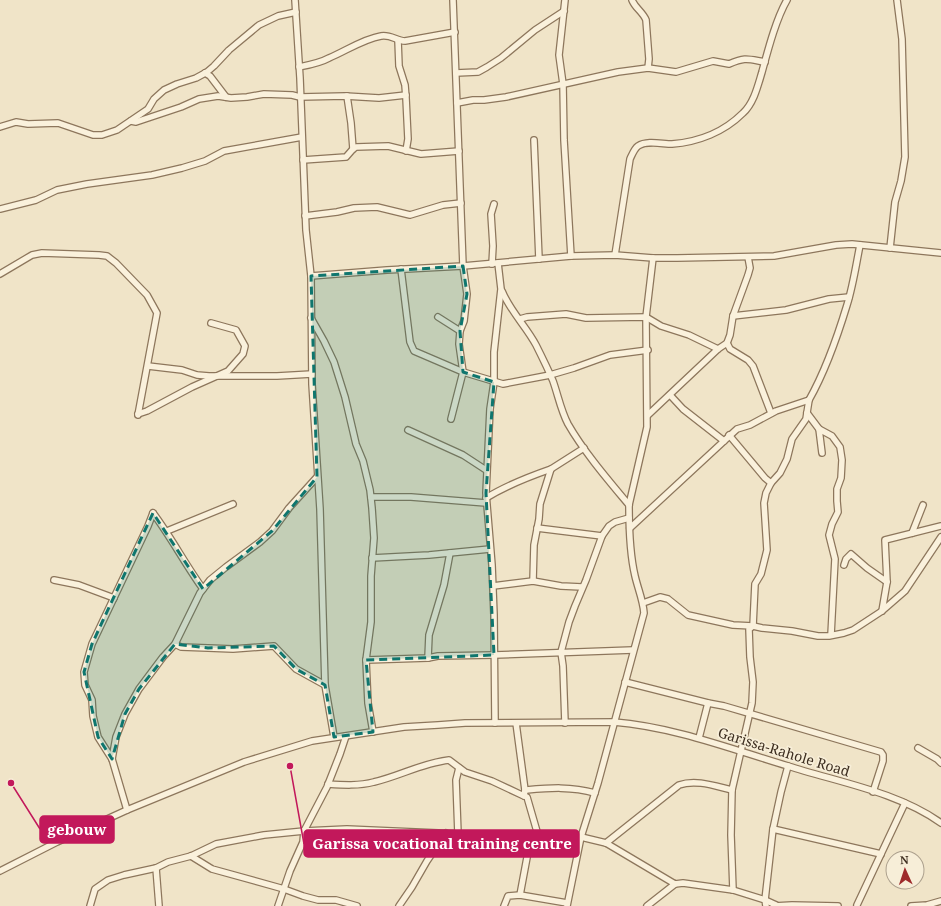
<svg xmlns="http://www.w3.org/2000/svg" width="941" height="906" viewBox="0 0 941 906" font-family="'Noto Serif',serif">
	<style>
		.lines { fill: none; stroke-linecap: round; stroke-linejoin: round }
		.minor-casing { stroke: #8d765c; stroke-width: 8 }
		.minor { stroke: #faf1dc; stroke-width: 5.5 }
		.marked { fill: #0f766e; fill-opacity: 0.2; stroke: #0f766e; stroke-width: 3; stroke-dasharray: 8 5; stroke-linejoin: round }
		.labels { text-anchor: middle; stroke-width: 3.5; stroke-linejoin: round; paint-order: stroke }
		.street-label { font-size: 14px; fill: #3d2e20; stroke: #f7eed8 }
		.leader { fill: none; stroke: #c2185b; stroke-width: 1.5 }
		.callout-dot { fill: #c2185b; stroke: #f7eed8; stroke-width: 1.5 }
		.callout { fill: #c2185b; stroke: #c2185b; stroke-width: 1.5 }
		.callout-label { font-size: 15px; text-anchor: middle; font-weight: bold; fill: #fff }
	</style>
	<rect width="100%" height="100%" fill="#f0e4c8"/>
	<g class="lines">
		<defs>
			<g id="minor">
				<polyline points="295,0 300,78 306,230 311,276 312,384 320,509 325,685 334,737"/>
				<polyline points="565,0 559,55 563,84 564,140 571,256"/>
				<path d="M632,0c3,8 11,12 14,20l3,39 -1,9"/>
				<polyline points="398,40 399,66 405,85 406,98 408,139 406,151"/>
				<path d="M299,67c10,-2 21,-4 30,-9 17,-7 34,-19 52,-22 9,-2 16,5 24,5l50,-9"/>
				<polyline points="205,73 210,76 226,97"/>
				<polyline points="456,73 478,72 487,67 501,58 535,30 564,11"/>
				<polyline points="347,96 351,123 353,149"/>
				<path d="M457,103l16,-3h11l22,-3 112,-25 30,-4 28,4 37,-11 16,3c17,-7 18,-5 36,-2"/>
				<polyline points="131,121 136,122 181,107 199,99 218,96 231,98 247,97 264,94 292,95 300,97 345,96 379,98 406,95"/>
				<polyline points="0,127 16,122 28,124 58,123 93,135 102,135 117,130 148,109 154,99 164,90 177,84 196,78 207,72 214,66 229,50 259,25 278,16 296,12"/>
				<polyline points="534,140 539,259"/>
				<polyline points="303,160 346,157 353,149 356,147 388,146 421,154 459,151"/>
				<polyline points="0,209 36,200 57,190 87,184 152,175 182,168 205,161 224,151 302,137"/>
				<polyline points="305,216 337,212 354,208 377,207 410,215 443,205 461,203"/>
				<polyline points="890,248 895,202 901,181 905,157 902,39 897,0"/>
				<path d="M615,255l15,-96c2,-4 4,-10 8,-13 9,-6 24,-2 34,-2 26,-2 52,-12 71,-31 11,-10 15,-28 19,-41 6,-22 14,-53 25,-72"/>
				<polyline points="492,264 493,246 491,214 494,204"/>
				<polyline points="401,269 410,342 414,351 463,372 503,384 550,375 574,368 610,355 648,350"/>
				<polyline points="0,274 32,255 42,253 99,255 107,256 116,263 147,295 157,313 138,415"/>
				<polyline points="311,276 387,270 463,266 571,256 615,255 653,258 677,258 774,256 836,245 852,244 941,253"/>
				<path d="M502,291c8,20 24,35 34,54 6,12 12,24 17,36 5,14 8,30 15,43 16,28 41,57 61,81"/>
				<polyline points="733,316 786,310 829,299 849,297"/>
				<polyline points="438,317 460,331"/>
				<polyline points="311,318 324,341 334,362 345,397 356,444 363,461 370,490 372,508 374,538 371,576 371,622 366,660 368,703 373,732"/>
				<polyline points="520,319 527,317 566,314 586,318 646,317 661,326 689,335 718,349"/>
				<polyline points="727,343 730,349 748,360 753,366 771,413"/>
				<polyline points="148,366 182,370 197,375 209,376 277,376 312,374"/>
				<polyline points="670,395 683,409 724,441"/>
				<polyline points="807,413 819,429 822,453"/>
				<polyline points="138,414 147,411 192,387 228,371 243,354 245,346 236,330 211,323"/>
				<polyline points="648,415 718,349 727,343 730,335 733,316 748,275 750,268 748,257"/>
				<polyline points="451,419 463,372 459,344 460,331 464,321 467,294 463,266 453,0"/>
				<polyline points="819,429 832,436 840,447 842,460 841,478 837,489 837,501 838,512 832,524 829,535 835,559 831,635"/>
				<polyline points="408,430 463,455 486,470"/>
				<polyline points="729,435 765,478 771,483 780,473 787,459 792,439 806,419 809,400"/>
				<polyline points="371,497 411,497 486,503"/>
				<path d="M486,498c21,-13 42,-21 65,-29"/>
				<path d="M153,513c18,24 32,51 50,76"/>
				<polyline points="537,528 602,536"/>
				<path d="M630,528l107,-99 13,-4 26,-14 33,-11c17,-30 28,-62 38,-95 6,-19 9,-40 13,-60"/>
				<polyline points="167,531 233,504"/>
				<polyline points="912,533 923,505"/>
				<polyline points="372,558 429,555 490,549"/>
				<polyline points="844,565 846,559 851,554 867,568 887,582"/>
				<polyline points="54,580 79,585 114,598"/>
				<polyline points="533,581 534,545 539,519 540,504 550,472 551,469 584,448"/>
				<polyline points="493,586 533,581 561,586 582,587"/>
				<polyline points="643,603 660,597 668,599 688,615 733,625 753,626 762,628 792,631 818,636 829,636 844,633 853,630 882,611 905,591 941,537"/>
				<polyline points="882,611 887,582 885,540 941,526"/>
				<polyline points="175,644 181,647 208,648 233,649 274,646 296,669 325,685"/>
				<polyline points="428,658 429,635 444,585 450,553"/>
				<polyline points="366,660 428,658 438,656 494,655 633,650"/>
				<polyline points="625,682 708,703 724,706 881,752 883,755 883,761 873,792"/>
				<polyline points="495,723 494,615 492,565 486,493 490,409 494,382 494,352 501,289 498,263"/>
				<polyline points="516,723 525,790 524,796 527,797 538,835"/>
				<polyline points="565,723 563,666 561,652 569,622 575,606 586,580 602,536 609,526 615,522 629,518"/>
				<polyline points="699,738 708,703"/>
				<polyline points="918,748 937,759 941,763"/>
				<polyline points="112,759 116,737 125,714 139,689 163,657 175,644 200,593 210,580 226,567 260,542 272,531 289,508 317,477"/>
				<path d="M328,784c15,1 31,2 46,-2 26,-6 48,-19 75,-22l16,12 27,9 32,15"/>
				<path d="M525,790c24,-2 46,-4 70,3"/>
				<polyline points="127,810 112,759 98,737 93,716 92,700 85,685 84,672 92,644 148,526 153,513"/>
				<polyline points="773,829 781,792 788,766"/>
				<polyline points="458,834 456,780 459,768"/>
				<polyline points="581,837 606,843 675,884 683,883 733,890 765,900 766,906"/>
				<path d="M606,843l73,-58c17,-6 36,1 53,5"/>
				<polyline points="191,856 212,869 284,889 303,896 318,900 336,900 357,906"/>
				<polyline points="156,868 159,906"/>
				<path d="M0,871l57,-29 70,-32 117,-48 68,-21 92,-14 34,-2 27,-2 149,-1c60,5 117,27 174,44 50,16 110,26 153,57"/>
				<polyline points="733,890 731,835 732,790 752,703 753,682 750,657 749,629 753,626 755,584 761,574 767,550 764,503 766,493 771,483"/>
				<polyline points="520,895 531,836"/>
				<polyline points="776,905 765,900 773,829 881,854"/>
				<polyline points="857,905 905,803"/>
				<polyline points="90,906 95,889 108,880 124,875 156,868 168,862 191,856 216,844 264,835 304,831 347,829 484,835 551,836 560,840 579,843"/>
				<polyline points="278,906 290,871 303,842 304,831 327,787 340,754 346,736"/>
				<polyline points="399,906 412,887 427,861 446,833"/>
				<polyline points="504,906 508,896 520,895 567,903"/>
				<path d="M567,906l14,-69 17,-54 46,-170c-1,-13 -6,-24 -9,-37 -5,-21 -6,-49 -6,-71l18,-78 -1,-110 7,-59"/>
				<polyline points="647,906 675,884"/>
				<polyline points="774,906 792,905 838,906"/>
				<polyline points="911,906 927,905 941,901"/>
			</g>
		</defs>
		<use href="#minor" class="minor-casing"/>
		<use href="#minor" class="minor"/>
	</g>
	<path class="marked" d="M463,266l4,28 -7,37 3,41 31,10 -8,111 8,162 -128,5 7,72 -39,5 -9,-52 -29,-16 -22,-23 -66,2 -33,-4 -36,45 -14,25 -13,45 -14,-22 -14,-65 8,-28 61,-131 50,76 69,-58 45,-54 -6,-201z"/>
	<g class="labels">
		<g class="street-label">
			<text transform="translate(784 752) rotate(17)" y="5">Garissa-Rahole Road</text>
		</g>
	</g>
	<path class="leader" d="M11 783L40 829M290 766L304 844"/>
	<g class="callout-dot">
		<circle cx="11" cy="783" r="4"/>
		<circle cx="290" cy="766" r="4"/>
	</g>
	<g class="callout">
		<rect x="40" y="816" width="74" height="27" rx="4"/>
		<rect x="304" y="830" width="275" height="27" rx="4"/>
	</g>
	<g class="callout-label">
		<text x="77" y="835">gebouw</text>
		<text x="442" y="849">Garissa vocational training centre</text>
	</g>
	<g transform="translate(905 870) rotate(357)"><circle r="19" fill="#f7eed8" stroke="#ada18e"/>
	<path d="M0-3L7 15L0 10L-7 15Z" fill="#9e2a2b"/>
	<text y="-6" font-size="11" font-weight="bold" text-anchor="middle" fill="#3d2e20">N</text>
	</g>
</svg>
